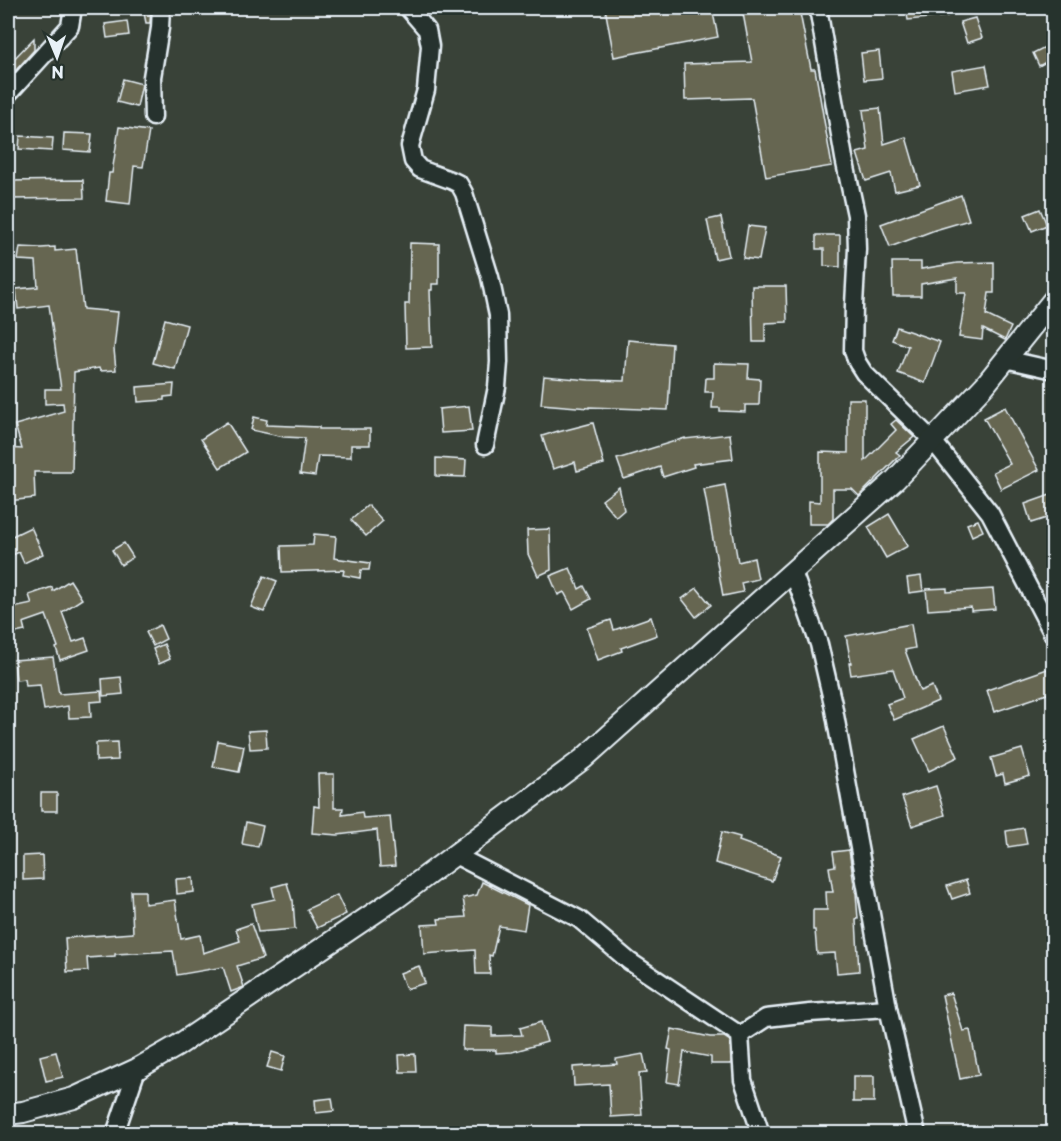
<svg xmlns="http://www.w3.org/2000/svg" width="1061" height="1141" viewBox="0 0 1061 1141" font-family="'Playpen Sans',sans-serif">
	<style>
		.building { fill: #666651; stroke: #e8f1f8; stroke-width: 1.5 }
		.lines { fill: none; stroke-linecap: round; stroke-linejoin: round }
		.minor-casing { stroke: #e8f1f8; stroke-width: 21 }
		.tertiary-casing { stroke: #e8f1f8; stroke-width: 24 }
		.minor { stroke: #26332d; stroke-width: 16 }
		.tertiary { stroke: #26332d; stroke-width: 20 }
	</style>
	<rect width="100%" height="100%" fill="#394238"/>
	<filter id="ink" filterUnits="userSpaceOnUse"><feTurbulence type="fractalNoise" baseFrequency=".0167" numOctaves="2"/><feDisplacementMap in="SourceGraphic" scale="12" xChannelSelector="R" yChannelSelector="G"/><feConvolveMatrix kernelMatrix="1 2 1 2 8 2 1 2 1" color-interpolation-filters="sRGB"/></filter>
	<g filter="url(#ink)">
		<g class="building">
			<polygon points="143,8 151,8 150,23 146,23"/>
			<polygon points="605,8 712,8 718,37 614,57"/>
			<polygon points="742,8 799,8 811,69 815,69 832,166 766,177 752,98 685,100 684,64 752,62"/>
			<polygon points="906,8 946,8 947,16 908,20"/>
			<polygon points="975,18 982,38 967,43 960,22"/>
			<polygon points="127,21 129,35 107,38 105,24"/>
			<polygon points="34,38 34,50 8,79 8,65"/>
			<polygon points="1047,46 1053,58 1039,66 1033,53"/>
			<polygon points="879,51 882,78 864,80 861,53"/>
			<polygon points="986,65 990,85 955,91 952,71"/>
			<polygon points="123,79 142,84 137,107 117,102"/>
			<polygon points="880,108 884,144 906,137 920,185 895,191 891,173 866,181 857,153 868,150 863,110"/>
			<polygon points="119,127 149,131 143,167 134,166 130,204 106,201 109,173 112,173"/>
			<polygon points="64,133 92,134 90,152 63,150"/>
			<polygon points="20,136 53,138 52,151 19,149"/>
			<polygon points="83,180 84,198 9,199 8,181"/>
			<polygon points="961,195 969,220 935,230 890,247 881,224"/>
			<polygon points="1040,209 1047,225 1032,231 1025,215"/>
			<polygon points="721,217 729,256 715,259 707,220"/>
			<polygon points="748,226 765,228 759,260 743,258"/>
			<polygon points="816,235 840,235 840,267 824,266 824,249 816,249"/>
			<polygon points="410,243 439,244 439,284 432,284 432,290 430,290 432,347 406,348 405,304 409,304"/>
			<polygon points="20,247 41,248 55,247 55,251 76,249 83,309 118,312 114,349 116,370 100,371 99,368 74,372 72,472 34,472 35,498 8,501 8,448 22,449 15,425 64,411 63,403 45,404 45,389 61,389 49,305 18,309 16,289 38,287 36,261 18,260"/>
			<polygon points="892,262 921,262 921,269 957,263 994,262 994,293 989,293 986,315 1011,327 1005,340 983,329 982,340 959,337 966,293 957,293 957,278 921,284 921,296 893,296"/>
			<polygon points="752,286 786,286 787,322 765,323 765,342 753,342"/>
			<polygon points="165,319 187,325 175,369 153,363"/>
			<polygon points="897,327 940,342 925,383 898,373 908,346 892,340"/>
			<polygon points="628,340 672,344 668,410 589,407 589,408 541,404 544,376 589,380 625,381"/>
			<polygon points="714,363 749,364 748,378 760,379 759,405 745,405 745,412 720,411 720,408 712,408 713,392 705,392 706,378 714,378"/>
			<polygon points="174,384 173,396 164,397 164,400 138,402 137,387"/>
			<polygon points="848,399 865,399 865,461 896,430 891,424 896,420 914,437 896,452 900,455 859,496 852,489 833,489 833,519 828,524 809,524 809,501 820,502 820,452 848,453"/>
			<polygon points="469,406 472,431 441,433 439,409"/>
			<polygon points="1005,407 1039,470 1001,489 993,472 1010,464 984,418"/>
			<polygon points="254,417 267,420 266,425 319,427 319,429 370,429 370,445 351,445 351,457 318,456 315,476 300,474 305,438 284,437 251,430"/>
			<polygon points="227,422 246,452 220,468 201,439"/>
			<polygon points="593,423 604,464 577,471 575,462 553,469 542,436 558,431 558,432"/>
			<polygon points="730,434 733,459 693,464 694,467 663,477 660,467 624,479 617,459 685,438 685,439"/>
			<polygon points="436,458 466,460 465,477 436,476"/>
			<polygon points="725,485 738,562 754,558 758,579 741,583 743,592 723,596 704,489"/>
			<polygon points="619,487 624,510 616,517 602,500"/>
			<polygon points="1053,494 1053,516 1031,523 1025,504"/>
			<polygon points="368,505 383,521 366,536 351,520"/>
			<polygon points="889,514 908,546 886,558 868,527"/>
			<polygon points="978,520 983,531 972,536 967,524"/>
			<polygon points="31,527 43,554 24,563 19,552 8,557 8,538"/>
			<polygon points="550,529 551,570 538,576 528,554 527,530"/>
			<polygon points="314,534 336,536 334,558 370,563 369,570 361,570 360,578 343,575 344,570 282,572 281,546 313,545"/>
			<polygon points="124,543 133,557 121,565 112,550"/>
			<polygon points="570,568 579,589 584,586 591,599 573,609 564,592 558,595 550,576"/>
			<polygon points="264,576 277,581 264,612 251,607"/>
			<polygon points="921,576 923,591 909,593 907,578"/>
			<polygon points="70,580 82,599 62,612 73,642 85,638 89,650 60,660 56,648 58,647 46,615 23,623 25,631 10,634 8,625 8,609 32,604 29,595 52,587 53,591"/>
			<polygon points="697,588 711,605 696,617 682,599"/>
			<polygon points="947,588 947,592 993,589 995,609 971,611 971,607 928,610 926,589"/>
			<polygon points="651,617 657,635 621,648 622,651 598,660 587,628 611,620 614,630"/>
			<polygon points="911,624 915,648 905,650 920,691 932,686 938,701 894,720 887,704 903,698 893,669 851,675 849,663 851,663 846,636"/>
			<polygon points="160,625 166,639 153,646 146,632"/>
			<polygon points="164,644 170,659 159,664 153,649"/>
			<polygon points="53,657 59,694 101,691 102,701 90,702 91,717 69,718 68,706 44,710 40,685 26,686 25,679 16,680 14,660"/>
			<polygon points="1053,667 1053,692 994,712 987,690"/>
			<polygon points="121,677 123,694 103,696 102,679"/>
			<polygon points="944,726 958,757 929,771 914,739"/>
			<polygon points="266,730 267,748 250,749 248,731"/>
			<polygon points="218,741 244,746 239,772 213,767"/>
			<polygon points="117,742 118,760 96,761 96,743"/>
			<polygon points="1022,749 1030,776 1005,783 1003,774 996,776 991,758"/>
			<polygon points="318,774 334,774 334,808 343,808 342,815 362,812 363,818 390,816 395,866 380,867 377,830 338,835 312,833 314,806 319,807"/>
			<polygon points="936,786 945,815 912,826 902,797"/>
			<rect x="41" y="793" width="16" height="18"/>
			<polygon points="246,822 263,826 258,847 242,844"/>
			<polygon points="1024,828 1027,844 1008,847 1006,831"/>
			<polygon points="722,832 740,837 739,841 781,856 772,881 729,867 715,863"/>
			<polygon points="849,850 855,891 856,893 858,919 856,920 859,971 837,973 835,953 817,954 815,930 813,930 813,910 827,910 826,892 833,892 829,867 835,866 833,852"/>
			<polygon points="42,855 43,879 23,880 23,856"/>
			<polygon points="193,878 194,892 177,894 176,879"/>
			<polygon points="966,880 970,893 952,899 947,886"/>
			<polygon points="482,882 528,905 524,930 499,926 492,956 489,955 490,974 476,974 475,950 424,954 422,925 439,924 438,919 466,917 463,898 477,895"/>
			<polygon points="287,883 292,900 293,900 295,929 258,932 252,904 275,899 272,887"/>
			<polygon points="131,891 145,891 145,904 175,900 181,939 200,935 203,953 240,941 236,929 251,924 263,958 237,966 244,987 231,992 223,967 177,975 173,951 115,954 115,956 87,958 88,971 67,972 65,938 133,933"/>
			<polygon points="337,895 346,914 317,928 307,909"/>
			<polygon points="419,966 425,983 406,989 400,973"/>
			<polygon points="951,993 963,1031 970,1030 979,1075 960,1079 942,995"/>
			<polygon points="541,1022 547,1042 512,1052 496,1053 496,1050 462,1050 463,1026 492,1027 492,1036 522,1035 520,1028"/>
			<polygon points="672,1029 710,1037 724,1037 730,1041 731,1064 711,1064 711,1057 684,1052 679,1084 667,1082 671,1050 668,1049"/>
			<polygon points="56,1052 63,1077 46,1081 40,1056"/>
			<polygon points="272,1052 285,1056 281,1071 267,1067"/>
			<polygon points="415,1054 416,1072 400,1072 399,1055"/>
			<polygon points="643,1054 647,1072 639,1073 642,1115 611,1117 609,1084 574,1086 573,1067 617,1064 616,1059"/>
			<rect x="853" y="1076" width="21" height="26"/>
			<polygon points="332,1098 334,1111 316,1113 315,1100"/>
		</g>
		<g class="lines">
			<defs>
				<g id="minor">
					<polyline points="408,8 427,30 430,46 426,90 410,146 413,161 420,169 453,181 459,184 464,193 490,277 498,315 499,362 497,387 485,445"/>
					<polyline points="818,8 844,158 856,215 857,249 854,305 853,351 857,362 864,373 933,441 990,513 1054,636"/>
					<polyline points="8,94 70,26 73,8"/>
					<polyline points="153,117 152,77 160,28 161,8"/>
					<polyline points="1005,359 1054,370"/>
					<polyline points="793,572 819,644 833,704 888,1008 917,1134"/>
					<polyline points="455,855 579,919 629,961 740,1035 743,1080 761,1134"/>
					<polyline points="740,1035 766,1018 810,1013 888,1008"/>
					<polyline points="115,1134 137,1069"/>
				</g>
				<polyline id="tertiary" points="8,1114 23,1112 74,1098 137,1069 177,1046 398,897 583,759 895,480 985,385 1054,299"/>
			</defs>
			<use href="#minor" class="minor-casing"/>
			<use href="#tertiary" class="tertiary-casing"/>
			<use href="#minor" class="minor"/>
			<use href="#tertiary" class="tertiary"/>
		</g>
	</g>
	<rect width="1061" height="1141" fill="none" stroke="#26332d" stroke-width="30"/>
	<rect x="15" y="15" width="1031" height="1111" fill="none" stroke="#e8f1f8" stroke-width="2" filter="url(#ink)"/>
	<g transform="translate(57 57) rotate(178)" stroke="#26332d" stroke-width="4.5" paint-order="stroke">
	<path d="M0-4.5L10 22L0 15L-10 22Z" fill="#e8f1f8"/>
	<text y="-9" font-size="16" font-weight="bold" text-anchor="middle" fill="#e8f1f8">N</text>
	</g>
</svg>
